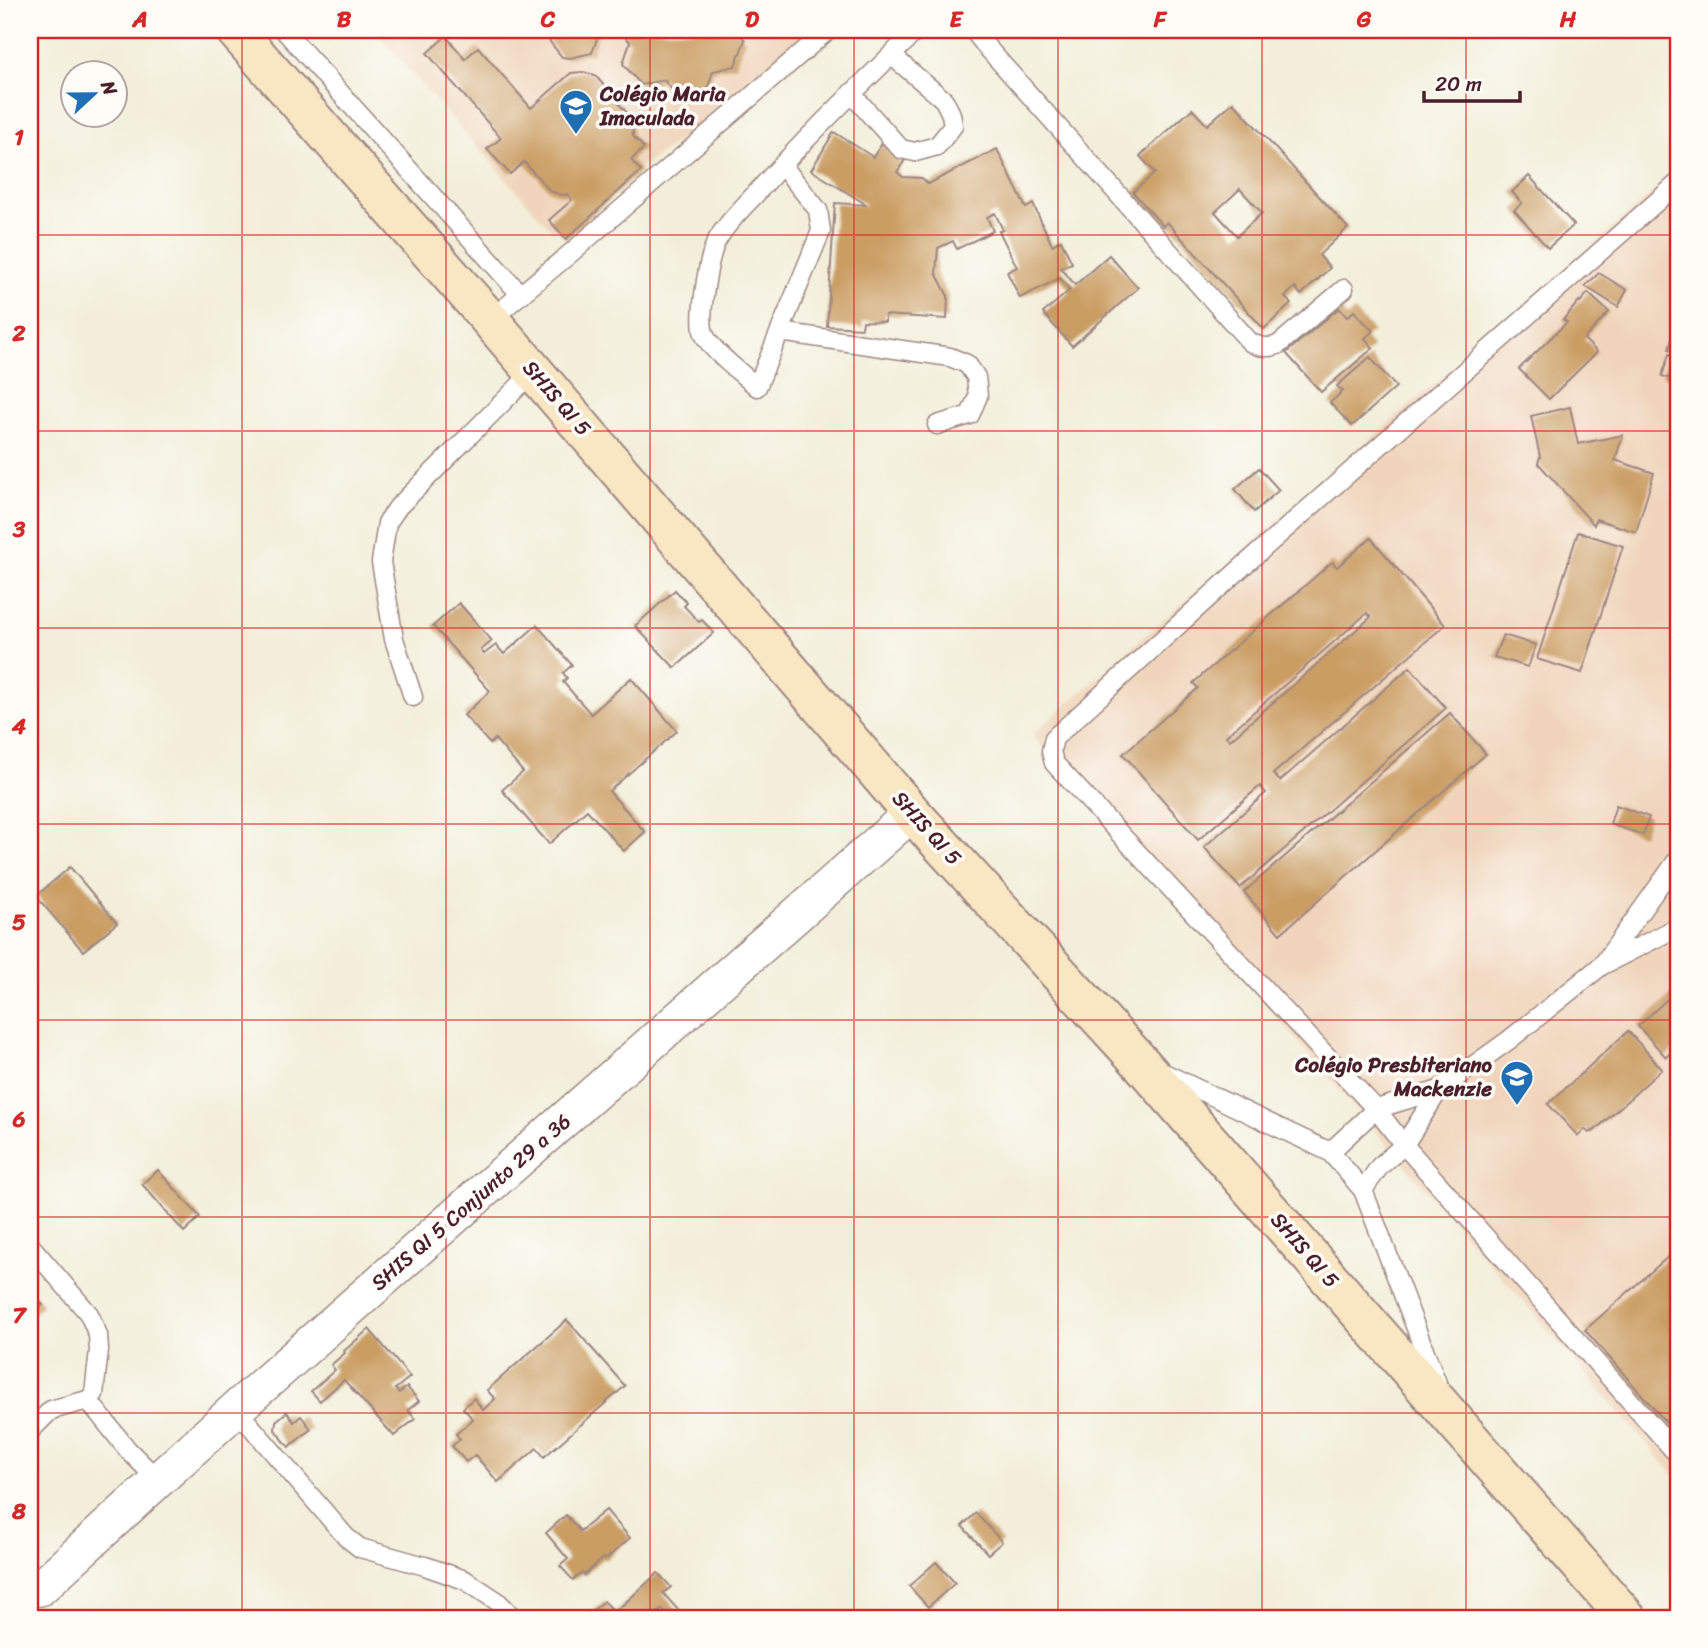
<svg xmlns="http://www.w3.org/2000/svg" width="1708" height="1648" viewBox="0 0 1708 1648" font-family="Sriracha,sans-serif">
	<style>
		.built { fill: #f0d5bc }
		.building { fill: #ca9d63; fill-rule: evenodd }
		.lines { fill: none; stroke-linecap: round; stroke-linejoin: round }
		.lane-casing { stroke: #9e8682; stroke-width: 21 }
		.street-casing { stroke: #9e8682; stroke-width: 38 }
		.secondary-casing { stroke: #9e8682; stroke-width: 42 }
		.lane { stroke: #fff; stroke-width: 18 }
		.street { stroke: #fff; stroke-width: 35 }
		.secondary { stroke: #f9e7c3; stroke-width: 38 }
		.grid { fill: none; stroke: #d62828; stroke-width: 2; stroke-opacity: 0.55 }
		.labels { text-anchor: middle; stroke-width: 7; stroke-linejoin: round; paint-order: stroke }
		.poi-label { font-size: 21px; font-weight: bold; fill: #4a1f2b; stroke: #fdfcf7; text-anchor: start }
		.street-label { font-size: 21px; fill: #4a1f2b; stroke: #fdfcf7 }
		.neatline { fill: none; stroke: #d62828; stroke-width: 2.5 }
		.grid-label { font-size: 23px; text-anchor: middle; font-weight: bold; fill: #d62828 }
	</style>
	<rect width="100%" height="100%" fill="#fdfcf7"/>
	<filter id="ink" filterUnits="userSpaceOnUse"><feTurbulence type="fractalNoise" baseFrequency=".0143" numOctaves="2"/><feDisplacementMap in="SourceGraphic" scale="14" xChannelSelector="R" yChannelSelector="G"/><feConvolveMatrix kernelMatrix="1 2 1 2 8 2 1 2 1" color-interpolation-filters="sRGB"/></filter>
	<filter id="wash" filterUnits="userSpaceOnUse"><feTurbulence type="fractalNoise" baseFrequency=".00686" numOctaves="4" result="noise"/><feDisplacementMap in="SourceGraphic" scale="28" xChannelSelector="R" yChannelSelector="G"/><feGaussianBlur stdDeviation="1.57" result="paint"/><feColorMatrix in="noise" values="0 0 0 0 0 0 0 0 0 0 0 0 0 0 0 0 0 1.4 0 .05"/><feComposite in="paint" operator="in"/></filter>
	<g filter="url(#wash)">
		<rect width="100%" height="100%" fill="#f2eed9"/>
		<g class="built">
			<polygon points="374,30 830,30 553,232"/>
			<polygon points="1678,171 1678,1480 1032,735"/>
		</g>
		<g id="blocks">
			<g class="building">
				<polygon points="550,30 607,30 607,31 599,33 592,53 570,58 562,57 547,38"/>
				<polygon points="620,30 736,30 745,40 735,66 713,71 706,93 679,98 664,80 641,85 623,64 630,42"/>
				<polygon points="446,36 465,59 478,47 531,108 571,73 583,72 595,75 632,119 633,136 644,148 631,160 641,171 566,239 549,220 572,200 567,194 562,195 550,191 524,162 510,174 487,149 501,138 427,53"/>
				<path d="M1233,102l115,126 -29,27 11,13 -29,27 -6,-8 -10,10 6,7 -27,25 -97,-107 -4,4 -30,-34 22,-19 -15,-17 52,-47 15,16zM1240,189l22,24 -25,23 -22,-24z"/>
				<polygon points="834,132 873,157 885,139 909,154 897,172 903,177 922,178 928,184 997,149 1026,208 1033,204 1052,245 1061,240 1072,263 1061,268 1075,285 1109,255 1138,288 1072,346 1043,313 1070,290 1060,278 1020,298 1007,272 1017,267 999,231 1003,230 995,213 987,217 993,231 957,249 953,241 938,248 936,273 948,296 947,319 885,315 885,322 863,321 862,328 827,326 835,203 867,205 811,170"/>
				<polygon points="1529,176 1574,225 1548,248 1514,210 1522,203 1512,192"/>
				<polygon points="1599,273 1627,290 1618,307 1585,286"/>
				<polygon points="1588,293 1609,312 1584,339 1597,352 1549,399 1519,369 1567,322 1563,320 1579,301 1580,302"/>
				<polygon points="1339,308 1347,317 1354,311 1373,331 1365,338 1373,348 1321,392 1286,353"/>
				<polygon points="1678,315 1678,352 1669,349 1674,332 1672,332"/>
				<polygon points="1669,354 1678,357 1678,381 1662,376"/>
				<polygon points="1370,357 1396,387 1352,426 1330,403 1343,391 1337,386"/>
				<polygon points="1570,407 1578,444 1623,435 1615,460 1654,473 1636,532 1596,519 1594,525 1538,463 1540,457 1531,416"/>
				<polygon points="1259,468 1279,490 1254,512 1235,489"/>
				<polygon points="1578,532 1623,546 1582,673 1537,659"/>
				<path d="M1371,538l74,87 -172,149 7,7 130,-114 36,41 -206,180 -36,-41 62,-54 -6,-7 -62,54 -75,-86 75,-66 -5,-5 139,-121 5,5zM1367,613l4,4 -141,123 -4,-4z"/>
				<polygon points="675,590 687,603 684,606 699,622 702,620 714,633 675,668 635,626"/>
				<polygon points="459,603 492,641 481,650 484,654 496,645 504,654 537,625 572,665 563,673 567,678 563,682 591,714 631,678 677,731 609,791 645,832 624,851 587,810 549,844 502,790 523,772 495,739 490,744 464,715 490,691 433,626"/>
				<polygon points="1503,635 1536,645 1528,667 1494,657"/>
				<polygon points="1450,713 1486,754 1280,934 1244,892"/>
				<polygon points="1616,805 1649,817 1643,835 1610,824"/>
				<polygon points="70,867 117,923 83,951 36,896"/>
				<polygon points="1678,989 1678,1046 1666,1057 1638,1026"/>
				<polygon points="1628,1031 1662,1069 1593,1132 1592,1131 1589,1133 1585,1129 1578,1136 1548,1104"/>
				<polygon points="158,1170 200,1217 184,1232 142,1184"/>
				<polygon points="1678,1248 1678,1436 1585,1330"/>
				<polygon points="30,1290 43,1305 30,1316"/>
				<polygon points="567,1320 625,1386 544,1457 537,1448 498,1482 475,1455 466,1462 452,1446 460,1439 456,1434 473,1419 463,1408 474,1398 483,1410 495,1399 487,1390"/>
				<polygon points="369,1329 410,1377 395,1389 399,1393 407,1387 419,1401 408,1410 415,1419 394,1436 344,1380 320,1401 311,1391 335,1370 331,1365 345,1353 344,1351"/>
				<polygon points="287,1412 294,1422 301,1416 311,1429 289,1447 275,1430 276,1421"/>
				<polygon points="606,1510 630,1538 605,1560 603,1558 584,1575 582,1573 573,1580 560,1566 568,1559 546,1533 566,1515 580,1531"/>
				<polygon points="976,1513 1002,1542 988,1554 962,1526"/>
				<polygon points="936,1562 955,1583 928,1607 909,1586"/>
				<polygon points="658,1573 671,1587 663,1593 685,1618 662,1618 667,1614 662,1609 654,1617 656,1618 584,1618 604,1601 615,1612"/>
			</g>
		</g>
	</g>
	<g filter="url(#ink)">
		<use href="#blocks" fill-opacity="0" stroke="#9e8682" stroke-width="2"/>
		<g class="lines">
			<defs>
				<g id="lane">
					<polyline points="284,30 521,295"/>
					<path d="M973,30l12,15 265,297c10,5 17,7 28,3l66,-56"/>
					<polyline points="851,93 901,149 915,152 937,146 953,126 951,114 944,100 891,55"/>
					<path d="M782,165l36,45 3,21 -64,156c-14,-13 -51,-39 -54,-57 -3,-18 5,-78 16,-93 10,-17 28,-33 41,-48 50,-56 104,-107 157,-159"/>
					<polyline points="1678,183 1240,569 1054,738 1051,751 1054,763 1376,1109 1404,1145 1678,1455"/>
					<polyline points="490,320 572,252 828,30"/>
					<polyline points="780,332 950,357 967,364 976,377 978,396 970,415 937,425"/>
					<polyline points="413,697 394,639 381,562 387,523 398,507 534,371"/>
					<polyline points="1603,964 1678,859"/>
					<polyline points="1164,1073 1330,1152 1363,1190 1437,1383"/>
					<polyline points="1330,1152 1376,1109 1439,1090 1509,1040 1601,966 1678,927"/>
					<polyline points="1363,1190 1380,1166 1404,1145 1439,1090"/>
					<polyline points="30,1245 89,1314 98,1335 99,1350 94,1394 88,1400 128,1450 158,1480"/>
					<polyline points="236,1409 346,1537 360,1548 425,1566 465,1580 497,1601 514,1618"/>
					<polyline points="30,1431 51,1410 88,1400"/>
				</g>
				<polyline id="street" points="30,1589 40,1588 236,1409 912,813"/>
				<polyline id="secondary" points="235,30 490,320 912,813 1140,1062 1627,1618"/>
			</defs>
			<use href="#lane" class="lane-casing"/>
			<use href="#street" class="street-casing"/>
			<use href="#secondary" class="secondary-casing"/>
			<use href="#lane" class="lane"/>
			<use href="#street" class="street"/>
			<use href="#secondary" class="secondary"/>
		</g>
	</g>
	<path class="grid" d="M242,30v1588M446,30v1588M650,30v1588M854,30v1588M1058,30v1588M1262,30v1588M1466,30v1588M30,235h1648M30,431h1648M30,628h1648M30,824h1648M30,1020h1648M30,1217h1648M30,1413h1648"/>
	<defs>
		<symbol id="school-pin" viewBox="-11 -11 22 30"><path d="M0 17L-7.5 6A9.5 9.5 0 1 1 7.5 6Z" fill="#1f6fb2" stroke="#fdfcf7"/><path d="M0-5L7-2L0 1L-7-2ZM-4 1L0 2.5L4 1V4Q0 6-4 4Z" fill="#fff"/></symbol>
	</defs>
	<g fill-rule="evenodd">
		<use href="#school-pin" x="557" y="87" width="38" height="52"/>
		<use href="#school-pin" x="1498" y="1058" width="38" height="52"/>
	</g>
	<g class="labels">
		<g class="poi-label">
			<text x="600" y="101">Colégio Maria<tspan x="600" dy="24">Imaculada</tspan></text>
			<text x="1492" y="1072" text-anchor="end">Colégio Presbiteriano<tspan x="1492" dy="24">Mackenzie</tspan></text>
		</g>
		<g class="street-label">
			<text transform="translate(557 398) rotate(49)" y="7">SHIS QI 5</text>
			<text transform="translate(927 828) rotate(48)" y="7">SHIS QI 5</text>
			<text transform="translate(471 1202) rotate(-41)" y="7">SHIS QI 5 Conjunto 29 a 36</text>
			<text transform="translate(1305 1250) rotate(49)" y="7">SHIS QI 5</text>
		</g>
	</g>
	<rect width="1708" height="1648" fill="none" stroke="#fdfcf7" stroke-width="77"/>
	<g transform="translate(94 94) rotate(68)"><circle r="33" fill="#fdfcf7" stroke="#b5a4a5" stroke-width="2"/>
	<path d="M0-5L12 26L0 18L-12 26Z" fill="#1f6fb2"/>
	<text y="-10" font-size="19" font-weight="bold" text-anchor="middle" fill="#4a1f2b">N</text>
	</g>
	<path d="M1424 91v10h96v-10" fill="none" stroke="#4a1f2b" stroke-width="3.5"/>
	<text x="1435" y="91" font-size="21" fill="#4a1f2b" stroke="#fdfcf7" stroke-width="5" paint-order="stroke">20 m</text>
	<rect x="38" y="38" width="1632" height="1572" class="neatline"/>
	<g class="grid-label">
		<text x="140" y="27">A</text>
		<text x="344" y="27">B</text>
		<text x="548" y="27">C</text>
		<text x="752" y="27">D</text>
		<text x="956" y="27">E</text>
		<text x="1160" y="27">F</text>
		<text x="1364" y="27">G</text>
		<text x="1568" y="27">H</text>
		<text x="19" y="145">1</text>
		<text x="19" y="341">2</text>
		<text x="19" y="537">3</text>
		<text x="19" y="734">4</text>
		<text x="19" y="930">5</text>
		<text x="19" y="1127">6</text>
		<text x="19" y="1323">7</text>
		<text x="19" y="1519">8</text>
	</g>
</svg>
